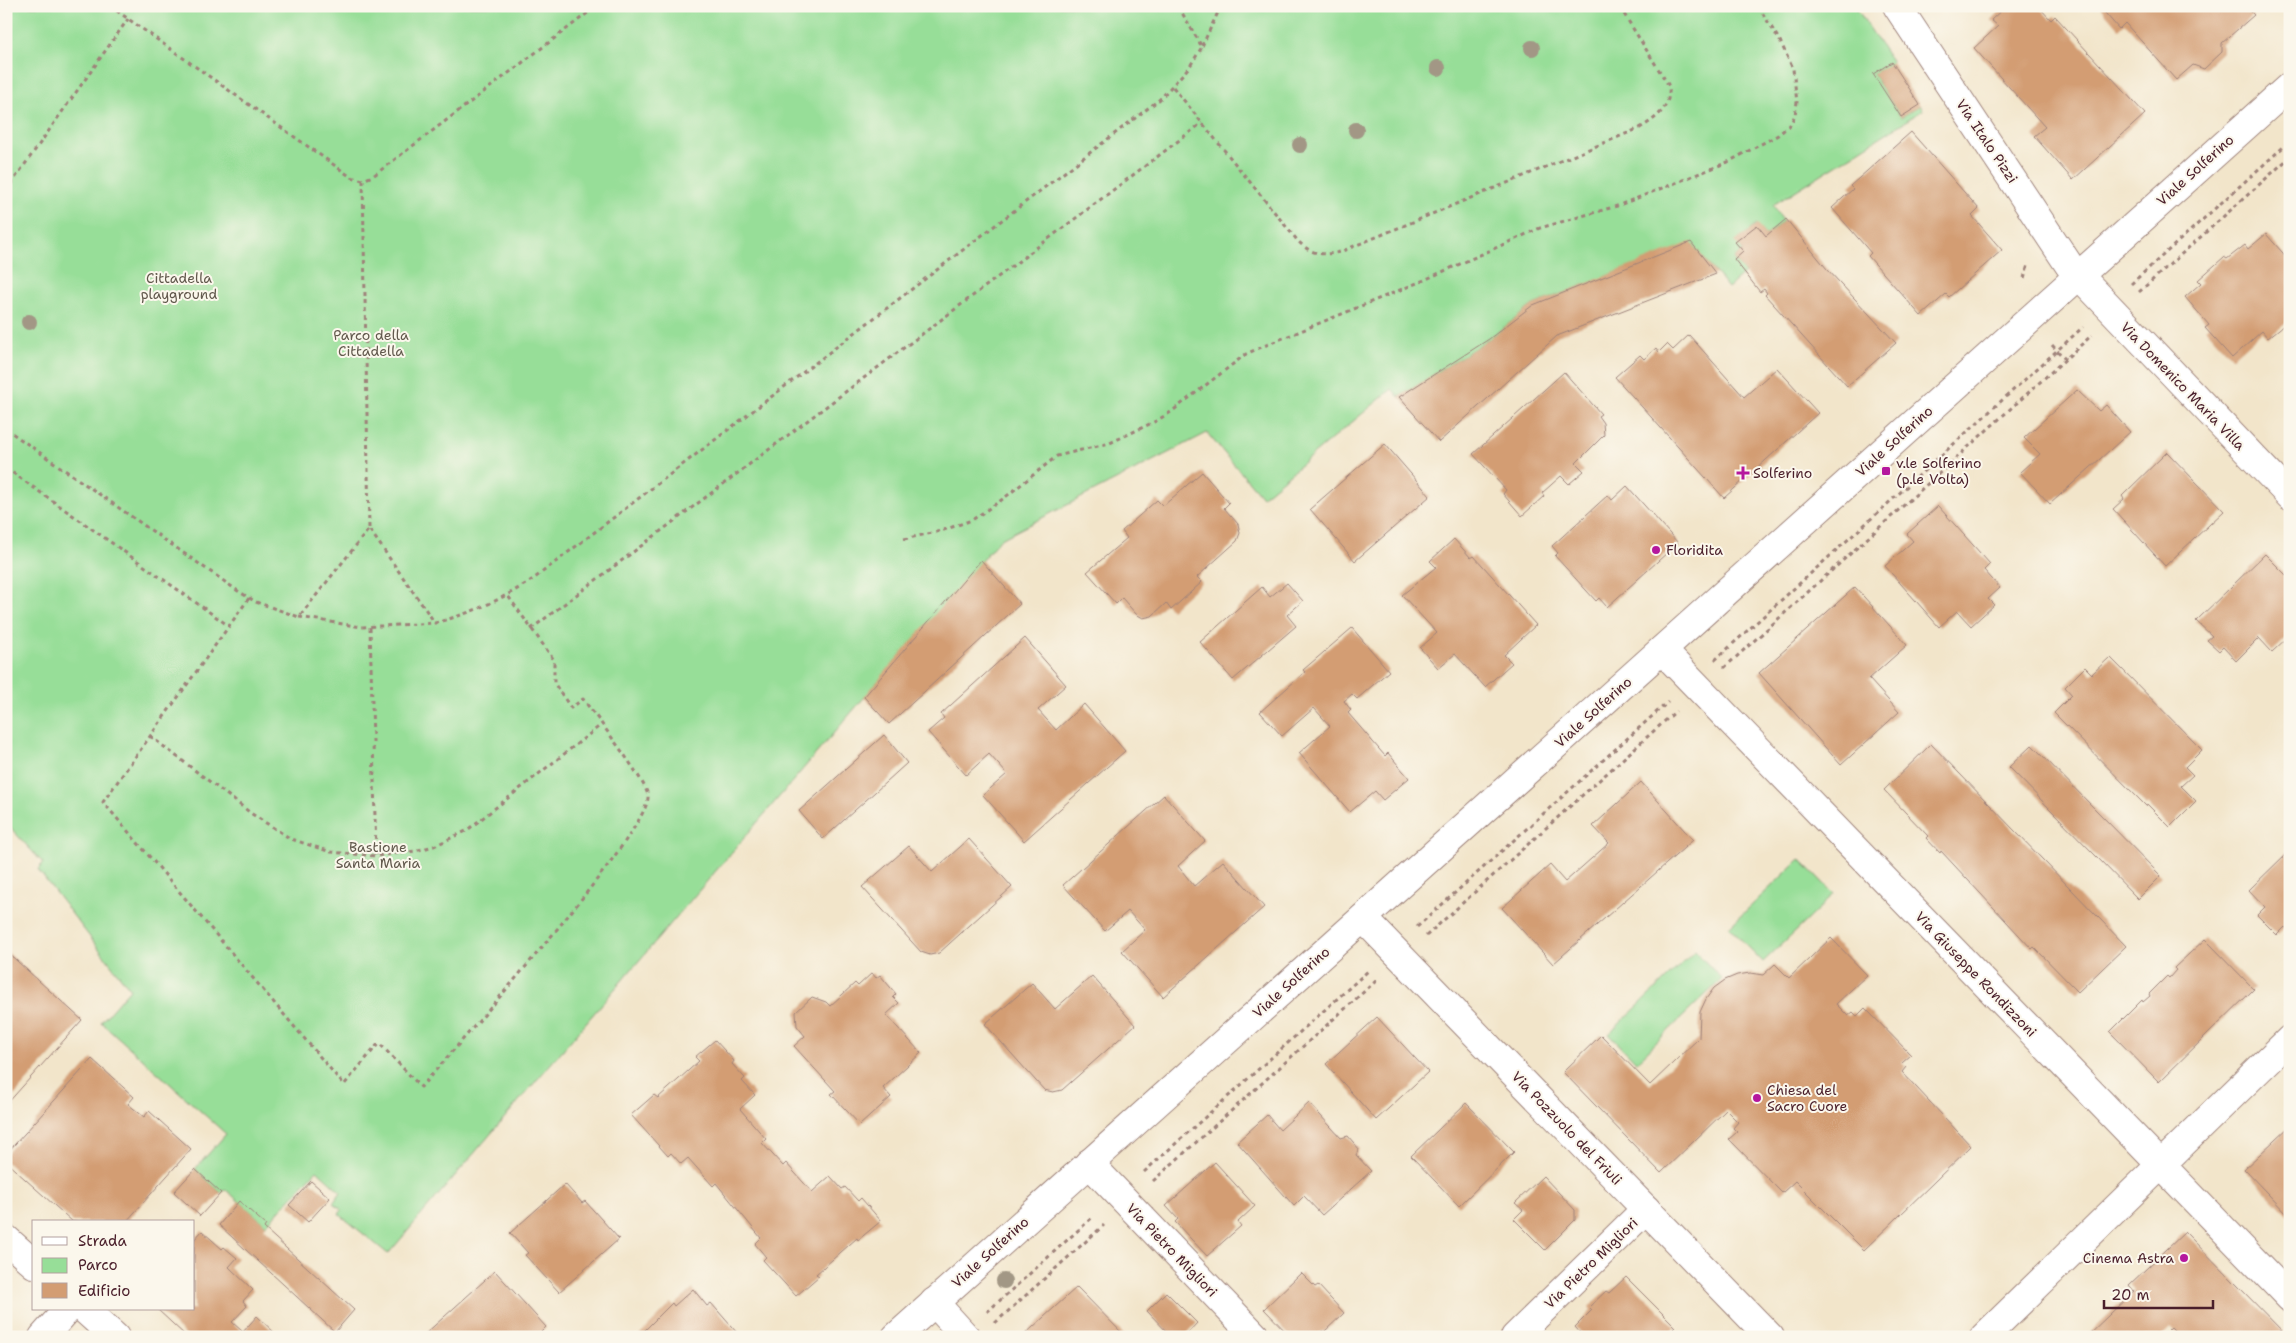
<svg xmlns="http://www.w3.org/2000/svg" width="2296" height="1343" viewBox="0 0 2296 1343" font-family="'Shantell Sans',sans-serif">
	<style>
		.green { fill: #97de98; stroke: #707e62 }
		.building { fill: #d39d73 }
		.lines { fill: none; stroke-linecap: round; stroke-linejoin: round }
		.street-casing { stroke: #9e827a; stroke-width: 30 }
		.path { stroke: #9e827a; stroke-width: 3; stroke-dasharray: 4 4; stroke-linecap: butt }
		.street { stroke: #fff; stroke-width: 28 }
		.tree { fill: #a29785 }
		.poi-dot { fill: #b5179e; stroke: #fbf7ec; stroke-width: 2 }
		.labels { text-anchor: middle; stroke-width: 4; stroke-linejoin: round; paint-order: stroke }
		.street-label { font-size: 14px; fill: #4a1f2b; stroke: #fbf7ec }
		.park-label { font-size: 14px; fill: #61584c; stroke: #fbf7ec }
		.poi-label { font-size: 14px; fill: #4a1f2b; stroke: #fbf7ec; text-anchor: start }
	</style>
	<rect width="100%" height="100%" fill="#fbf7ec"/>
	<filter id="ink" filterUnits="userSpaceOnUse"><feTurbulence type="fractalNoise" baseFrequency=".02" numOctaves="2"/><feDisplacementMap in="SourceGraphic" scale="10" xChannelSelector="R" yChannelSelector="G"/><feConvolveMatrix kernelMatrix="1 2 1 2 8 2 1 2 1" color-interpolation-filters="sRGB"/></filter>
	<filter id="wash" filterUnits="userSpaceOnUse"><feTurbulence type="fractalNoise" baseFrequency=".0096" numOctaves="4" result="noise"/><feDisplacementMap in="SourceGraphic" scale="20" xChannelSelector="R" yChannelSelector="G"/><feGaussianBlur stdDeviation="1.12" result="paint"/><feColorMatrix in="noise" values="0 0 0 0 0 0 0 0 0 0 0 0 0 0 0 0 0 1.4 0 .05"/><feComposite in="paint" operator="in"/></filter>
	<g filter="url(#wash)">
		<rect width="100%" height="100%" fill="#f2e5ca"/>
		<g class="green">
			<polygon points="6,6 1855,6 1892,62 1873,74 1901,117 1920,105 1923,110 1773,205 1783,221 1766,236 1756,225 1736,242 1743,251 1734,259 1745,273 1728,288 1691,243 1533,305 1489,339 1399,397 1392,389 1262,497 1207,433 999,540 388,1254 339,1214 342,1210 333,1203 341,1192 317,1170 266,1225 225,1189 221,1193 195,1169 226,1134 101,1022 130,989 38,870 43,863 6,823"/>
			<polygon points="1800,859 1834,894 1763,962 1729,927"/>
			<polygon points="1695,951 1722,979 1636,1062 1609,1034"/>
		</g>
		<g id="blocks">
			<g class="building">
				<polygon points="2006,6 2038,6 2051,20 2055,16 2145,114 2073,180 2034,136 2045,127 1974,48 1998,26 1991,20"/>
				<polygon points="2099,6 2246,6 2254,15 2222,43 2222,52 2204,69 2193,65 2176,80 2125,23 2119,29"/>
				<polygon points="1892,62 1920,105 1901,117 1873,74"/>
				<polygon points="1911,132 1979,209 1972,216 2002,250 1949,297 1946,294 1921,316 1868,256 1871,253 1832,208 1853,189 1850,186"/>
				<polygon points="1786,219 1827,269 1896,343 1847,386 1765,295 1767,293 1764,289 1760,292 1734,259 1743,251 1735,242 1757,225 1766,236"/>
				<polygon points="2266,234 2290,261 2290,293 2287,296 2290,299 2290,320 2268,338 2262,331 2232,358 2205,328 2209,325 2185,297 2201,283 2198,280 2224,257 2227,259 2245,245 2248,249"/>
				<polygon points="1691,242 1716,274 1557,336 1439,442 1399,397 1489,339 1533,305"/>
				<polygon points="1689,335 1744,397 1777,368 1818,413 1724,498 1615,377 1640,355 1644,359 1656,348 1659,352 1667,344 1673,350"/>
				<polygon points="1564,372 1601,414 1598,416 1603,423 1604,435 1576,463 1584,471 1569,484 1561,476 1542,493 1544,496 1522,516 1503,494 1506,490 1473,454"/>
				<polygon points="2077,390 2099,411 2106,405 2130,432 2050,504 2020,472 2040,454 2024,438"/>
				<polygon points="1385,444 1430,496 1355,561 1310,509"/>
				<polygon points="2167,452 2224,511 2165,566 2113,509 2124,499 2122,496"/>
				<polygon points="1202,472 1229,503 1224,508 1238,524 1240,533 1237,541 1197,577 1202,582 1171,610 1166,603 1152,616 1143,618 1136,614 1122,598 1116,604 1087,572 1127,538 1122,531 1157,500 1163,506"/>
				<polygon points="1627,486 1678,543 1607,607 1599,598 1596,601 1555,556 1558,553 1552,546 1608,495 1612,500"/>
				<polygon points="1938,506 1990,564 1984,570 2000,588 1988,599 1994,605 1971,626 1957,611 1939,627 1885,566 1913,541 1907,534"/>
				<polygon points="1454,539 1471,558 1474,556 1536,625 1504,655 1512,663 1485,687 1455,654 1438,668 1420,648 1437,633 1402,595 1436,567 1430,561"/>
				<polygon points="2265,554 2290,579 2290,635 2272,652 2259,638 2236,661 2223,647 2219,651 2207,640 2212,636 2196,621"/>
				<polygon points="981,560 1020,604 889,724 864,697"/>
				<polygon points="1287,583 1303,601 1287,615 1296,626 1233,680 1200,642 1262,587 1270,597"/>
				<polygon points="1855,587 1907,645 1869,679 1899,712 1841,765 1759,673"/>
				<polygon points="1352,628 1389,671 1357,699 1352,694 1344,701 1351,710 1348,713 1385,756 1388,753 1409,778 1383,800 1375,791 1350,812 1299,753 1330,726 1314,708 1282,736 1260,712 1305,672 1303,670"/>
				<polygon points="1025,638 1066,685 1038,710 1056,730 1084,704 1125,751 1024,841 983,795 1007,774 989,754 966,775 928,732 944,718 941,714"/>
				<polygon points="2110,657 2202,750 2185,767 2193,775 2181,786 2196,801 2170,827 2147,804 2146,806 2054,713 2072,695 2065,687 2085,667 2092,674"/>
				<polygon points="884,735 907,763 823,839 799,811"/>
				<polygon points="1931,744 2126,946 2078,992 2034,947 2032,949 1941,851 1940,853 1926,838 1928,836 1884,790"/>
				<polygon points="2032,745 2161,876 2138,899 2009,767"/>
				<polygon points="1641,782 1693,840 1553,964 1502,908 1550,865 1565,882 1609,843 1593,826"/>
				<polygon points="1164,795 1205,841 1178,866 1194,886 1223,861 1264,907 1163,997 1122,951 1145,930 1128,911 1105,931 1063,885"/>
				<polygon points="969,839 1012,887 939,953 930,955 921,952 862,887 909,846 932,872"/>
				<polygon points="2290,850 2290,932 2285,927 2277,935 2257,915 2265,907 2249,890"/>
				<polygon points="1831,938 1867,975 1836,1004 1848,1016 1853,1012 1857,1016 1865,1008 1911,1055 1902,1063 1906,1067 1902,1072 1971,1146 1864,1250 1795,1181 1782,1193 1729,1139 1737,1132 1733,1128 1738,1122 1726,1110 1661,1173 1563,1072 1601,1035 1650,1085 1699,1038 1700,1012 1706,999 1714,988 1725,980 1737,975 1750,973 1763,975 1775,964 1789,978"/>
				<polygon points="2205,939 2254,989 2159,1082 2110,1032 2142,1000 2143,1002 2150,996 2149,994 2167,976 2169,978 2176,970 2174,968"/>
				<polygon points="6,951 82,1020 6,1105"/>
				<polygon points="872,973 876,978 880,975 896,994 893,997 899,1003 886,1015 921,1053 883,1088 891,1097 860,1125 831,1094 835,1091 794,1046 805,1036 797,1026 796,1012 812,997 826,1002 830,1006 855,983 858,986"/>
				<polygon points="1092,976 1135,1025 1062,1090 1053,1092 1044,1090 985,1024 1032,983 1055,1009"/>
				<polygon points="1377,1017 1428,1072 1376,1120 1326,1064"/>
				<polygon points="715,1040 734,1061 732,1064 745,1078 742,1081 755,1095 740,1109 766,1139 762,1143 783,1166 786,1163 812,1192 830,1176 842,1189 845,1187 858,1201 861,1198 881,1221 858,1240 857,1238 816,1274 819,1276 796,1296 763,1260 766,1257 755,1244 761,1238 716,1183 713,1186 688,1158 681,1164 671,1153 668,1156 631,1115 654,1095 658,1098 699,1061 695,1057"/>
				<polygon points="92,1059 134,1097 128,1104 144,1117 149,1111 191,1149 126,1222 73,1222 6,1162 6,1154"/>
				<polygon points="1309,1103 1341,1138 1348,1136 1359,1149 1356,1155 1371,1171 1322,1215 1304,1196 1294,1206 1237,1142 1267,1115 1280,1130"/>
				<polygon points="1466,1103 1514,1152 1459,1206 1411,1156"/>
				<polygon points="2290,1126 2290,1217 2244,1169"/>
				<polygon points="1215,1162 1255,1206 1238,1222 1241,1226 1207,1256 1175,1222 1178,1219 1166,1206"/>
				<polygon points="195,1169 221,1193 200,1216 174,1192"/>
				<polygon points="1543,1176 1575,1210 1575,1220 1545,1250 1514,1219 1523,1210 1515,1203"/>
				<polygon points="311,1181 330,1198 308,1222 289,1205"/>
				<polygon points="565,1184 582,1203 585,1201 619,1239 559,1292 525,1255 528,1253 510,1233"/>
				<polygon points="239,1201 266,1225 264,1228 354,1310 335,1332 219,1225"/>
				<polygon points="202,1231 222,1249 224,1247 237,1258 229,1267 253,1290 243,1301 247,1306 232,1322 243,1332 257,1316 279,1337 187,1337 157,1309 194,1309 194,1240"/>
				<polygon points="2185,1232 2288,1337 2181,1337 2171,1327 2161,1337 2086,1337 2134,1291 2129,1285"/>
				<polygon points="495,1271 546,1327 536,1337 425,1337 424,1335"/>
				<polygon points="1301,1273 1315,1287 1318,1285 1344,1313 1324,1332 1322,1331 1315,1337 1291,1337 1264,1309"/>
				<polygon points="1626,1277 1676,1327 1666,1337 1584,1337 1575,1327 1592,1310 1589,1307 1606,1291 1609,1293"/>
				<polygon points="1077,1287 1126,1337 1022,1337"/>
				<polygon points="693,1289 707,1306 711,1303 738,1334 738,1337 638,1337 672,1303 674,1306"/>
				<polygon points="1166,1292 1197,1323 1184,1337 1172,1337 1147,1311"/>
			</g>
		</g>
	</g>
	<g filter="url(#ink)">
		<use href="#blocks" fill-opacity="0" stroke="#9e827a" stroke-width="1"/>
		<g class="lines">
			<defs>
				<g id="street">
					<polyline points="1897,6 2069,265 2290,496"/>
					<polyline points="1662,650 2290,1298"/>
					<polyline points="1363,918 1770,1337"/>
					<polyline points="1089,1163 1256,1337"/>
					<polyline points="6,1239 34,1264"/>
					<polyline points="934,1302 966,1337"/>
					<polyline points="84,1309 115,1337"/>
					<polyline points="43,1337 68,1309"/>
					<polyline points="896,1337 2290,86"/>
					<polyline points="1515,1337 1646,1209"/>
					<polyline points="1984,1337 2290,1039"/>
				</g>
			</defs>
			<use href="#street" class="street-casing"/>
			<g class="path">
				<polyline points="110,6 351,177 363,180 373,176 597,6"/>
				<polyline points="1202,46 1221,6"/>
				<path d="M1173,87l124,153c13,14 25,16 43,12l300,-124c17,-10 31,-21 29,-42l-50,-80"/>
				<polyline points="363,180 369,529"/>
				<polyline points="6,191 128,19"/>
				<polyline points="2024,278 2028,265"/>
				<polyline points="2131,284 2290,141"/>
				<polyline points="2139,292 2290,157"/>
				<polyline points="2052,345 2065,359"/>
				<path d="M6,429l232,162 18,11 43,15 70,-88 66,94c37,-10 69,-24 101,-46l624,-478 30,-33 12,-19 -24,-41"/>
				<polyline points="6,468 229,626"/>
				<polyline points="904,539 941,531 972,520 1003,499 1057,456 1110,443 1156,421 1171,412 1246,354 1259,348 1422,281 1540,228 1617,206 1728,162 1778,135 1790,125 1795,115 1797,102 1793,69 1780,41 1758,6"/>
				<path d="M249,598l-146,204 241,283 35,-42 42,44c33,-38 231,-258 227,-291 -2,-16 -52,-79 -65,-97l-12,9 -17,-25v-23l-46,-64"/>
				<polyline points="299,617 362,627 435,623"/>
				<polyline points="370,627 376,856"/>
				<polyline points="531,629 1202,123"/>
				<polyline points="1715,660 2083,327"/>
				<polyline points="1724,668 2092,335"/>
				<polyline points="150,736 252,814 291,839 331,852 376,856 415,851 434,846 466,831 601,725"/>
				<polyline points="1417,927 1668,702"/>
				<polyline points="1426,936 1676,711"/>
				<polyline points="1144,1172 1368,971"/>
				<polyline points="1153,1181 1377,980"/>
				<polyline points="987,1312 1094,1216"/>
				<polyline points="995,1323 1104,1225"/>
			</g>
			<use href="#street" class="street"/>
		</g>
		<g class="tree">
			<circle cx="1532" cy="48" r="8"/>
			<circle cx="1438" cy="68" r="8"/>
			<circle cx="1356" cy="130" r="8"/>
			<circle cx="1300" cy="145" r="8"/>
			<circle cx="29" cy="322" r="8"/>
			<circle cx="1004" cy="1281" r="8"/>
		</g>
	</g>
	<g class="poi-dot">
		<rect x="1881" y="466" width="10" height="10" rx="2.5"/>
		<path d="M1740.5 465.5h5v5h5v5h-5v5h-5v-5h-5v-5h5z"/>
		<circle cx="1656" cy="550" r="5"/>
		<circle cx="1757" cy="1098" r="5"/>
		<circle cx="2184" cy="1258" r="5"/>
	</g>
	<g class="labels">
		<g class="street-label">
			<text transform="translate(1987 141) rotate(56)" y="5">Via Italo Pizzi</text>
			<text transform="translate(2195 170) rotate(-42)" y="5">Viale Solferino</text>
			<text transform="translate(2183 386) rotate(46)" y="5">Via Domenico Maria Villa</text>
			<text transform="translate(1894 441) rotate(-42)" y="5">Viale Solferino</text>
			<text transform="translate(1593 712) rotate(-42)" y="5">Viale Solferino</text>
			<text transform="translate(1976 974) rotate(46)" y="5">Via Giuseppe Rondizzoni</text>
			<text transform="translate(1291 982) rotate(-42)" y="5">Viale Solferino</text>
			<text transform="translate(1567 1128) rotate(46)" y="5">Via Pozzuolo del Friuli</text>
			<text transform="translate(1172 1250) rotate(46)" y="5">Via Pietro Migliori</text>
			<text transform="translate(990 1252) rotate(-42)" y="5">Viale Solferino</text>
			<text transform="translate(1591 1263) rotate(-44)" y="5">Via Pietro Migliori</text>
		</g>
		<g class="park-label">
			<text x="179" y="283">Cittadella<tspan x="179" dy="16">playground</tspan></text>
			<text x="371" y="340">Parco della<tspan x="371" dy="16">Cittadella</tspan></text>
			<text x="378" y="852">Bastione<tspan x="378" dy="16">Santa Maria</tspan></text>
		</g>
		<g class="poi-label">
			<text x="1896" y="468">v.le Solferino<tspan x="1896" dy="16">(p.le Volta)</tspan></text>
			<text x="1753" y="478">Solferino</text>
			<text x="1666" y="555">Floridita</text>
			<text x="1767" y="1095">Chiesa del<tspan x="1767" dy="16">Sacro Cuore</tspan></text>
			<text x="2174" y="1263" text-anchor="end">Cinema Astra</text>
		</g>
	</g>
	<rect width="2296" height="1343" fill="none" stroke="#fbf7ec" stroke-width="25"/>
	<rect x="32" y="1220" width="162" height="90" fill="#fbf7ec" stroke="#b4a19f"/>
	<rect x="42" y="1237" width="25" height="8" fill="#ffffff" stroke="#b4a19f"/>
	<text x="78" y="1246" font-size="15" fill="#4a1f2b">Strada</text>
	<rect x="42" y="1258" width="25" height="15" fill="#97de98" stroke="#b4a19f"/>
	<text x="78" y="1270" font-size="15" fill="#4a1f2b">Parco</text>
	<rect x="42" y="1283" width="25" height="15" fill="#d39d73" stroke="#b4a19f"/>
	<text x="78" y="1296" font-size="15" fill="#4a1f2b">Edificio</text>
	<path d="M2104 1300v8h109v-8" fill="none" stroke="#4a1f2b" stroke-width="2.5"/>
	<text x="2111" y="1300" font-size="15" fill="#4a1f2b" stroke="#fbf7ec" stroke-width="4" paint-order="stroke">20 m</text>
</svg>
